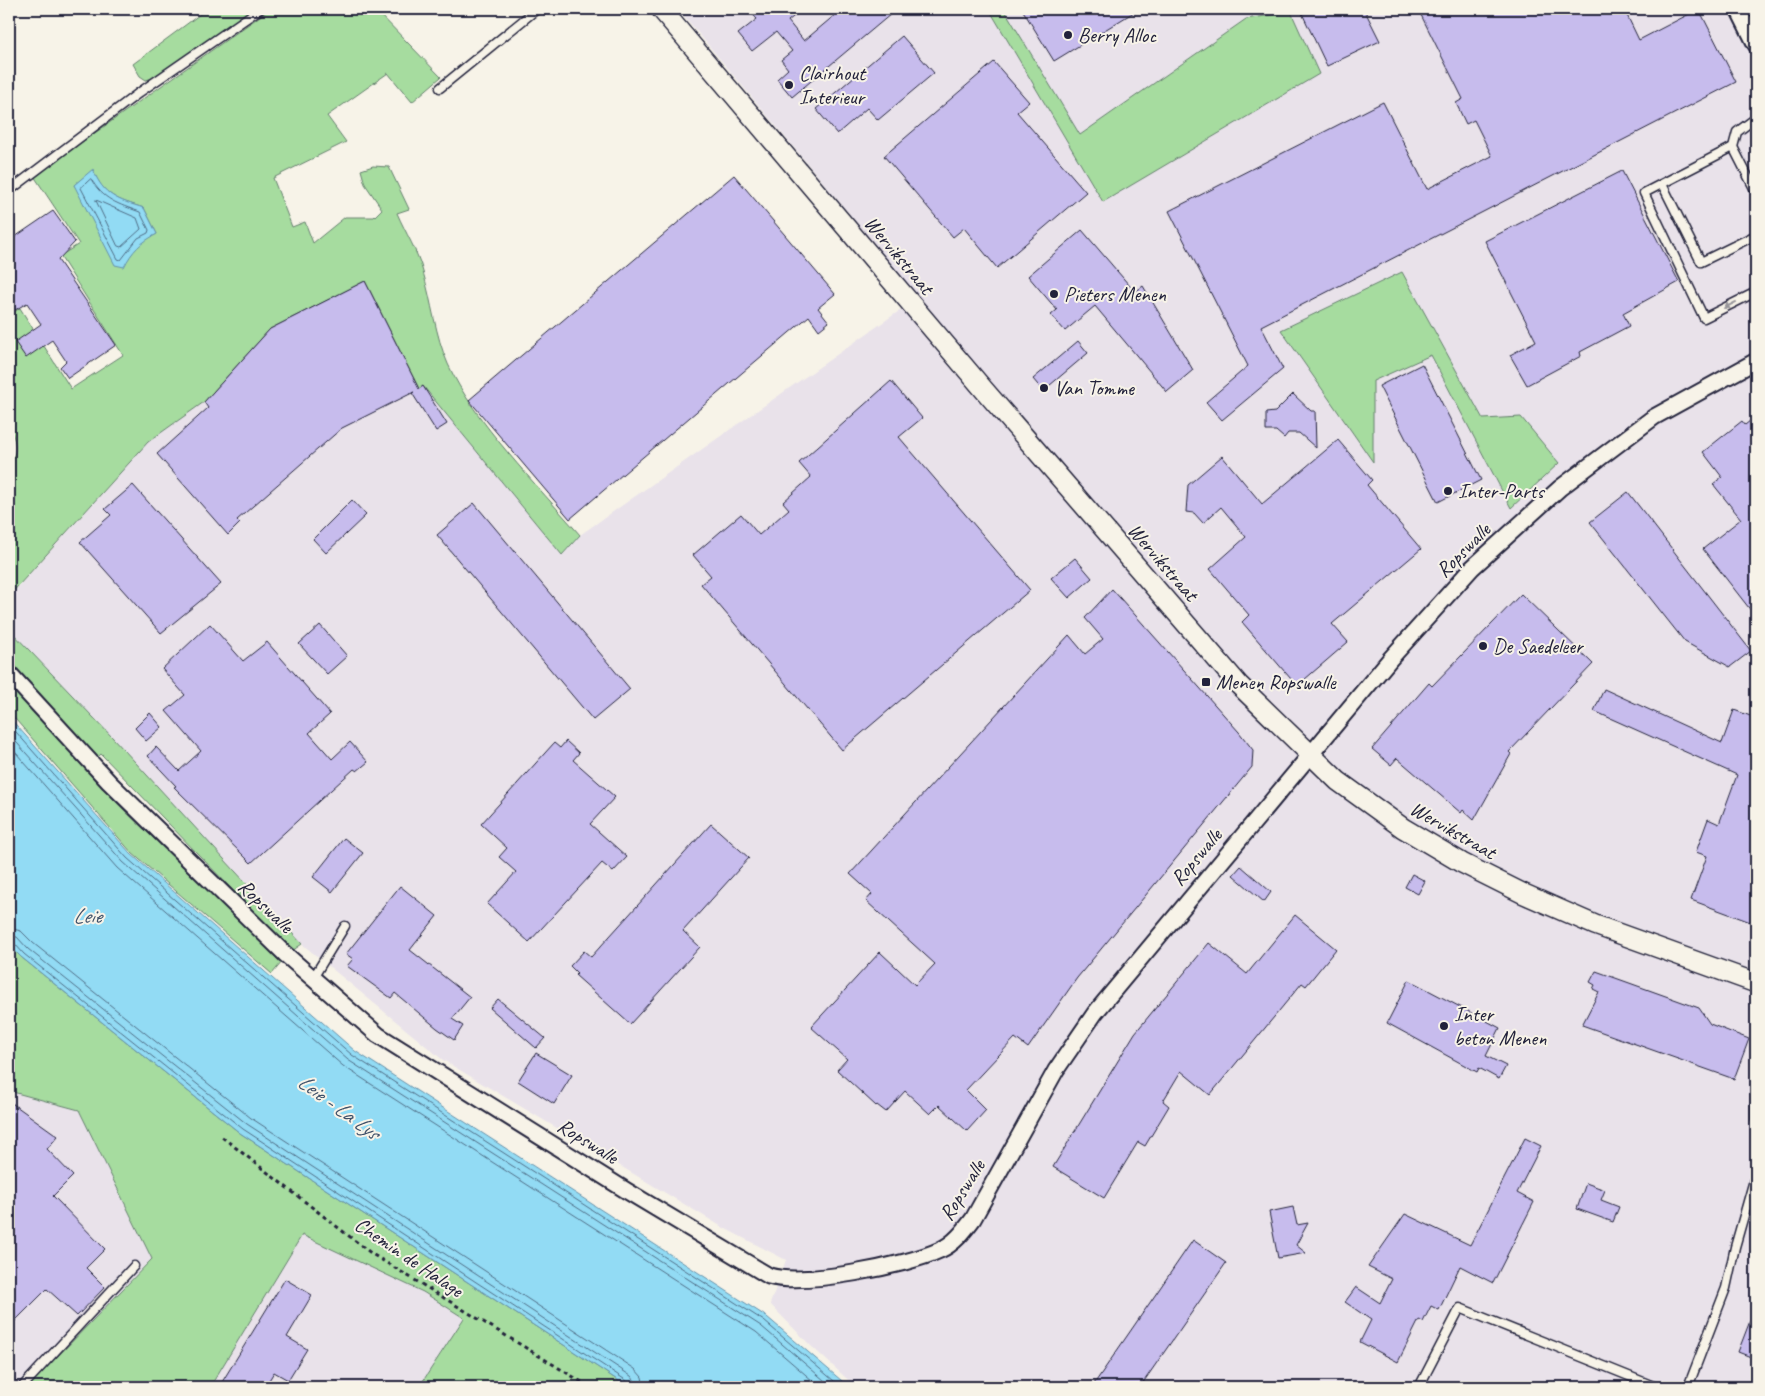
<svg xmlns="http://www.w3.org/2000/svg" width="1765" height="1396" viewBox="0 0 1765 1396" font-family="Caveat,sans-serif">
	<style>
		.built { fill: #e9e2ea }
		.green { fill: #a6dc9f; stroke: #647f6d; fill-rule: evenodd }
		.water { fill: #92dbf4; stroke: #6591aa }
		.lines { fill: none; stroke-linecap: round; stroke-linejoin: round }
		.shore { stroke: #4f6c85; stroke-width: 1 }
		.building { fill: #c7bced; stroke: #22223b }
		.service-casing { stroke: #22223b; stroke-width: 11 }
		.minor-casing { stroke: #22223b; stroke-width: 19 }
		.tertiary-casing { stroke: #22223b; stroke-width: 22 }
		.path { stroke: #22223b; stroke-width: 3; stroke-dasharray: 4 4; stroke-linecap: butt }
		.service { stroke: #f7f3e8; stroke-width: 8 }
		.minor { stroke: #f7f3e8; stroke-width: 15 }
		.tertiary { stroke: #f7f3e8; stroke-width: 19 }
		.oneway { fill: #97959a }
		.poi-dot { fill: #22223b; stroke: #f7f3e8; stroke-width: 2 }
		.labels { text-anchor: middle; stroke-width: 4; stroke-linejoin: round; paint-order: stroke }
		.poi-label { font-size: 21px; fill: #22223b; stroke: #f7f3e8; text-anchor: start }
		.street-label { font-size: 21px; fill: #22223b; stroke: #f7f3e8 }
		.water-label { font-size: 22px; font-style: italic; fill: #3e5069; stroke: #f7f3e8 }
	</style>
	<rect width="100%" height="100%" fill="#f7f3e8"/>
	<filter id="ink" filterUnits="userSpaceOnUse"><feTurbulence type="fractalNoise" baseFrequency=".02" numOctaves="2"/><feDisplacementMap in="SourceGraphic" scale="10" xChannelSelector="R" yChannelSelector="G"/><feConvolveMatrix kernelMatrix="1 2 1 2 8 2 1 2 1" color-interpolation-filters="sRGB"/></filter>
	<g filter="url(#ink)">
		<g class="built">
			<polygon points="678,9 1756,9 1756,1387 856,1387 810,1345 770,1304 786,1260 724,1228 443,1060 302,944 113,738 9,629 9,597 148,442 204,402 270,329 365,281 419,388 423,386 562,555 580,535 919,297"/>
			<polygon points="9,1091 79,1110 152,1259 28,1387 9,1387"/>
			<polygon points="302,1235 423,1292 464,1318 419,1387 210,1387"/>
		</g>
		<g class="green">
			<polygon points="207,9 253,9 156,77 146,80 140,76 133,64"/>
			<path d="M270,9h105l66,68 -29,25 -24,-29 -61,43 19,26 -73,36 19,49 13,-5 8,21 32,-26h29l8,-8 -17,-25 -4,-14 12,-4 16,1 20,42 -12,4c8,19 21,39 26,59 9,30 12,63 25,92 26,58 90,122 132,171l-18,20 -139,-169 -4,3 -54,-108 -95,48 -66,73 -56,40 -139,154v-133c11,-12 6,-24 0,-37v-111l11,-7 51,81 52,-34 -63,-99 19,-12 -45,-68zM93,170c10,26 25,30 51,38l13,26 -15,7 -13,14 -55,-70z"/>
			<polygon points="989,9 1004,9 1080,135 1246,19 1291,12 1319,74 1103,202"/>
			<polygon points="1402,272 1483,419 1521,417 1559,463 1511,508 1431,355 1373,381 1373,462 1281,330"/>
			<polygon points="9,629 113,738 302,944 292,951 101,754 85,769 123,809 282,962 272,974 132,853 9,712"/>
			<polygon points="9,945 21,957 240,1133 628,1387 419,1387 464,1318 423,1292 302,1235 210,1387 28,1387 152,1259 79,1110 9,1091"/>
		</g>
		<g class="water">
			<path d="M93,169c10,27 25,31 51,39l13,26c-16,8 -25,17 -33,33l-9,-2 -41,-80z"/>
			<polygon points="9,717 131,854 355,1051 767,1317 849,1387 628,1387 240,1133 21,957 9,945"/>
		</g>
		<g class="lines">
			<g class="shore">
				<path d="M91,179c12,21 27,25 49,33l9,18 -1,3 -10,5 -17,22 -3,-1 -37,-71z"/>
				<polygon points="96,200 137,218 141,229 121,247 118,246"/>
				<polyline points="9,724 127,858 352,1055 764,1321 841,1387"/>
				<polyline points="9,734 123,862 348,1060 761,1326 832,1387"/>
				<polyline points="9,745 117,868 343,1066 756,1332 820,1387"/>
				<polyline points="9,928 21,931 33,943 251,1118 635,1369 642,1377 644,1387"/>
				<polyline points="9,936 17,937 28,949 247,1124 631,1376 635,1381 636,1387"/>
				<polyline points="9,942 14,943 24,954 243,1129 627,1381 630,1387"/>
			</g>
		</g>
		<g class="building">
			<polygon points="748,9 803,9 788,21 804,41 842,9 897,9 792,97 777,79 788,69 781,60 792,51 776,32 752,51 738,34 757,19"/>
			<polygon points="1022,9 1139,9 1054,61"/>
			<polygon points="1300,9 1364,9 1380,41 1327,66"/>
			<polygon points="1418,9 1624,9 1639,40 1699,9 1736,82 1261,326 1283,369 1222,420 1206,402 1248,366 1169,211 1383,102 1427,189 1492,156 1474,120 1466,124 1456,103 1463,99"/>
			<polygon points="902,36 934,73 878,120 867,108 837,134 816,109"/>
			<polygon points="994,62 1029,102 1017,112 1086,192 997,268 964,228 953,237 884,156"/>
			<polygon points="1622,171 1679,282 1623,313 1629,326 1580,352 1581,356 1527,385 1510,355 1536,341 1485,241"/>
			<polygon points="734,175 835,294 818,308 829,322 819,330 809,316 570,519 469,400"/>
			<polygon points="53,211 75,242 58,260 116,345 68,378 60,367 66,361 52,340 26,358 15,342 41,324 27,303 15,310 9,300 9,241"/>
			<polygon points="1082,230 1135,292 1143,286 1193,370 1167,392 1095,306 1065,331 1051,315 1057,310 1028,276"/>
			<polygon points="365,281 419,389 423,386 447,424 436,431 412,393 414,392 342,428 237,520 240,523 228,535 157,454 208,408 204,402 270,329"/>
			<polygon points="1078,341 1088,353 1043,391 1033,379"/>
			<polygon points="1422,364 1481,480 1438,502 1379,386"/>
			<polygon points="891,381 922,418 899,437 1030,590 842,750 701,584 711,576 693,555 741,514 759,535 789,509 783,502 811,477 799,463"/>
			<polygon points="1293,394 1311,411 1315,411 1316,448 1299,433 1288,433 1284,438 1276,431 1266,431 1266,413 1275,412"/>
			<polygon points="1756,416 1756,617 1703,549 1741,519 1713,484 1722,477 1703,452 1742,421 1745,425"/>
			<polygon points="1338,440 1372,480 1367,485 1421,549 1332,624 1348,642 1297,686 1242,622 1249,615 1210,569 1246,537 1221,507 1203,523 1194,513 1186,512 1188,485 1222,456 1262,504"/>
			<polygon points="133,485 221,584 161,633 80,542 111,515 105,509"/>
			<polygon points="1628,492 1751,651 1730,667 1685,642 1590,522"/>
			<polygon points="352,500 366,515 326,553 313,539"/>
			<polygon points="474,503 630,689 593,720 437,535"/>
			<polygon points="1075,558 1092,578 1069,598 1051,578"/>
			<polygon points="1112,589 1239,732 1253,750 1252,767 1077,978 1028,1048 1015,1038 966,1090 986,1110 967,1131 939,1105 930,1114 905,1091 886,1112 877,1105 876,1106 837,1070 847,1059 811,1027 880,952 915,985 935,964 866,901 872,894 850,874 1069,635 1085,654 1103,639 1085,618"/>
			<polygon points="1521,594 1593,664 1509,752 1511,754 1474,820 1463,810 1461,813 1397,758 1391,765 1372,749 1429,683 1432,686"/>
			<polygon points="210,624 243,661 267,642 330,714 309,733 332,759 350,742 368,762 357,771 354,769 251,863 174,787 176,786 148,756 156,747 179,771 201,751 166,711 185,695 162,669"/>
			<polygon points="320,625 347,656 327,674 299,644"/>
			<polygon points="1604,689 1722,743 1734,710 1756,718 1756,924 1691,900 1707,856 1696,852 1708,819 1719,824 1737,775 1594,711"/>
			<polygon points="150,713 162,727 146,741 135,728"/>
			<polygon points="566,741 579,753 573,760 615,797 590,824 627,857 613,872 602,863 529,942 487,904 516,872 499,857 507,848 481,824 554,743 560,748"/>
			<polygon points="711,824 749,858 683,931 700,947 630,1024 575,975 577,973 570,966 584,951 591,957"/>
			<polygon points="344,838 363,853 332,892 313,877"/>
			<polygon points="1241,866 1271,892 1264,902 1233,875"/>
			<polygon points="1412,874 1425,881 1418,894 1405,887"/>
			<polygon points="400,886 437,916 410,950 470,997 452,1019 463,1026 454,1040 437,1028 395,993 391,998 347,966 353,959 346,954"/>
			<polygon points="1295,915 1336,949 1306,986 1302,983 1210,1095 1181,1071 1163,1101 1169,1106 1145,1146 1138,1142 1104,1198 1053,1167 1135,1033 1209,943 1247,974"/>
			<polygon points="1596,971 1699,1008 1710,1024 1749,1039 1734,1079 1582,1025 1599,992 1593,989 1595,985 1590,982"/>
			<polygon points="1409,980 1500,1028 1486,1056 1506,1066 1499,1079 1479,1068 1477,1072 1387,1023"/>
			<polygon points="498,999 545,1038 536,1048 490,1008"/>
			<polygon points="536,1053 572,1075 554,1104 518,1081"/>
			<polygon points="9,1101 58,1136 47,1149 73,1176 53,1196 105,1249 86,1268 105,1287 77,1316 47,1289 9,1327"/>
			<polygon points="1525,1138 1541,1146 1517,1193 1534,1202 1493,1283 1460,1266 1439,1310 1431,1306 1423,1322 1419,1320 1398,1362 1360,1342 1371,1320 1345,1302 1356,1287 1380,1303 1392,1279 1368,1267 1405,1214 1470,1245"/>
			<polygon points="1586,1183 1605,1190 1601,1200 1619,1207 1613,1222 1577,1209"/>
			<polygon points="1293,1207 1297,1225 1308,1223 1296,1245 1306,1253 1278,1258 1269,1212"/>
			<polygon points="1193,1240 1226,1263 1140,1387 1092,1387"/>
			<polygon points="285,1279 312,1295 287,1337 307,1349 288,1380 274,1372 265,1387 219,1387"/>
			<polygon points="1755,1308 1756,1308 1756,1359 1738,1352"/>
		</g>
		<g class="lines">
			<defs>
				<g id="service">
					<polyline points="440,88 537,9"/>
					<polyline points="1733,147 1737,132 1756,118"/>
					<polyline points="1662,184 1701,262 1756,235"/>
					<polyline points="9,191 140,92 260,9"/>
					<polyline points="1756,192 1733,147 1644,193 1704,318 1756,292"/>
					<polyline points="313,978 345,926"/>
					<polyline points="1756,1095 1756,1119"/>
					<polyline points="22,1387 134,1266"/>
					<polyline points="1419,1387 1460,1308 1656,1387"/>
					<polyline points="1688,1387 1726,1288 1735,1247 1756,1173"/>
				</g>
				<g id="minor">
					<polyline points="1738,9 1756,45"/>
					<path d="M9,673l100,109 176,172 93,81 249,156 142,85c35,10 137,-10 171,-26 14,-6 24,-19 33,-31l83,-149 39,-57 296,-355 81,-90 88,-80 94,-71 102,-56"/>
				</g>
				<polyline id="tertiary" points="661,9 985,391 1239,685 1338,781 1403,828 1462,863 1522,893 1595,925 1756,983"/>
			</defs>
			<use href="#service" class="service-casing"/>
			<use href="#minor" class="minor-casing"/>
			<use href="#tertiary" class="tertiary-casing"/>
			<polyline class="path" points="222,1137 372,1254 590,1387"/>
			<use href="#service" class="service"/>
			<use href="#minor" class="minor"/>
			<use href="#tertiary" class="tertiary"/>
		</g>
		<defs><path id="oneway-solid" d="M-6-.8H1V-3.2L6.5 0L1 3.2V.8H-6Z" transform="scale(1.25)"/></defs>
		<use class="oneway" href="#oneway-solid" transform="translate(1730 305) rotate(153)"/>
	</g>
	<g class="poi-dot">
		<circle cx="1068" cy="35" r="5"/>
		<circle cx="789" cy="85" r="5"/>
		<circle cx="1054" cy="294" r="5"/>
		<circle cx="1044" cy="388" r="5"/>
		<circle cx="1448" cy="491" r="5"/>
		<circle cx="1483" cy="646" r="5"/>
		<rect x="1201" y="677" width="10" height="10" rx="2.5"/>
		<circle cx="1444" cy="1026" r="5"/>
	</g>
	<g class="labels">
		<g class="poi-label">
			<text x="1078" y="42">Berry Alloc</text>
			<text x="799" y="80">Clairhout<tspan x="799" dy="24">Interieur</tspan></text>
			<text x="1064" y="301">Pieters Menen</text>
			<text x="1054" y="395">Van Tomme</text>
			<text x="1458" y="498">Inter-Parts</text>
			<text x="1493" y="653">De Saedeleer</text>
			<text x="1216" y="689">Menen Ropswalle</text>
			<text x="1454" y="1021">Inter<tspan x="1454" dy="24">beton Menen</tspan></text>
		</g>
		<g class="street-label">
			<text transform="translate(899 255) rotate(50)" y="7">Wervikstraat</text>
			<text transform="translate(1463 550) rotate(-45)" y="7">Ropswalle</text>
			<text transform="translate(1163 562) rotate(49)" y="7">Wervikstraat</text>
			<text transform="translate(1453 830) rotate(30)" y="7">Wervikstraat</text>
			<text transform="translate(1196 857) rotate(-50)" y="7">Ropswalle</text>
			<text transform="translate(266 906) rotate(44)" y="7">Ropswalle</text>
			<text transform="translate(588 1141) rotate(32)" y="7">Ropswalle</text>
			<text transform="translate(962 1190) rotate(-58)" y="7">Ropswalle</text>
			<text transform="translate(409 1257) rotate(34)" y="7">Chemin de Halage</text>
		</g>
		<g class="water-label">
			<text x="87" y="923">Leie</text>
			<text transform="translate(339 1106) rotate(36)" y="8">Leie - La Lys</text>
		</g>
	</g>
	<rect width="1765" height="1396" fill="none" stroke="#f7f3e8" stroke-width="30"/>
	<rect x="15" y="15" width="1735" height="1366" fill="none" stroke="#22223b" stroke-width="2" filter="url(#ink)"/>
</svg>
